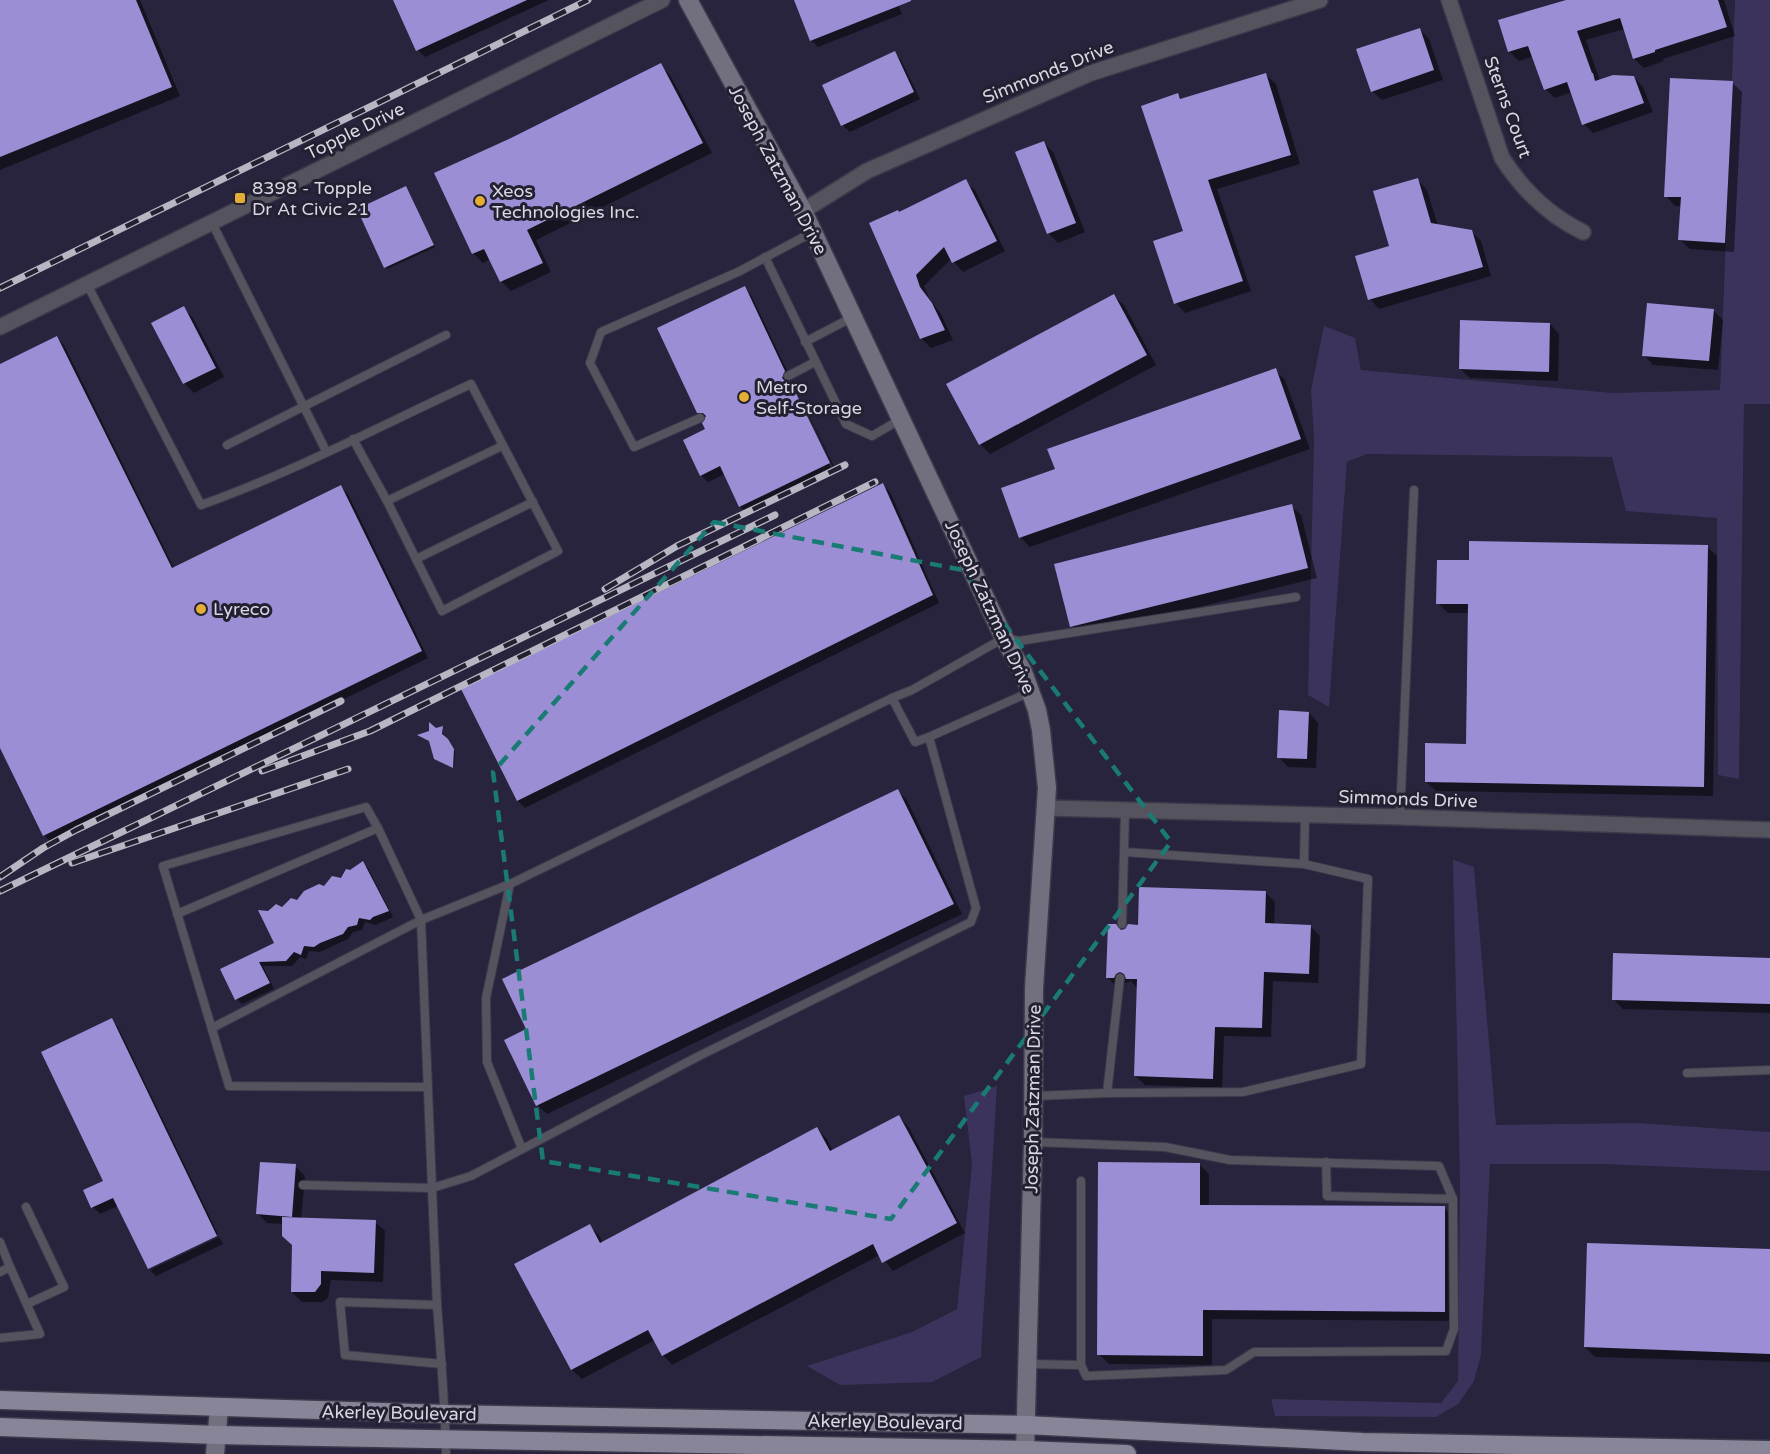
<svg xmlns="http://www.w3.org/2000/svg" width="1770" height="1454" viewBox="0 0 1770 1454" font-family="'Varela Round',sans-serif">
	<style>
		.built { fill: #29243d; fill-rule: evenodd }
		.green { fill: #3c335d }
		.shadow { fill: #0007 }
		.building { fill: #9c8ed4 }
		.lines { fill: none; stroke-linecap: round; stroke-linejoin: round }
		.lane-casing { stroke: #3c3a4b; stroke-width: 10 }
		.street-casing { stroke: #3c3a4b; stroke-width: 18 }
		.secondary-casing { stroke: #3c3a4b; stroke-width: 21 }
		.primary-casing { stroke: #3c3a4b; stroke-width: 21 }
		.lane { stroke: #55545e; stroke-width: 8 }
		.street { stroke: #55545e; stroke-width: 15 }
		.secondary { stroke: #72707f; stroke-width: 18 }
		.primary { stroke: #888598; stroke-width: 18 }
		.rail-casing { stroke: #b8b6c3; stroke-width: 7 }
		.rail { stroke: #232032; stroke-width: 4.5; stroke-dasharray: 14; stroke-linecap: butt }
		.marked { fill: none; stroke: #197b74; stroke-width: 4.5; stroke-dasharray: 12 8; stroke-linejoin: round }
		.poi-dot { fill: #e4ad35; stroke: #232032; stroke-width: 2 }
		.labels { text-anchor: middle; stroke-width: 6; stroke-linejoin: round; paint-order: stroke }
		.street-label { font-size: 18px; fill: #d9d7e3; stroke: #232032 }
		.poi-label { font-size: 18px; fill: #d9d7e3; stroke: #232032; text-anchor: start }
	</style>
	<rect width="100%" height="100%" fill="#232032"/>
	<path class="built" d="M0,0h1735l-15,390 -107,3 -253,-23 -49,22 3,47 -6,256 21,12 18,-245 20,-8 246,3 13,53 91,8 1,257 21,4 5,-375h26v728l-132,-9 -143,2 -21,-258 -14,312 -2,202 -17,22 -170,-4 4,17 161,1 45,-62 9,-191h112l168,7v283h-1770zM997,1086l-16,271 -173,9 104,-34 45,-23 15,-144 -8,-69z"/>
	<g class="green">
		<polygon points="1735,0 1770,0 1770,404 1744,404 1739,779 1718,775 1717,518 1626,511 1612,457 1367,454 1347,462 1329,707 1308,695 1314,439 1311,391 1324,326 1355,338 1361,370 1613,393 1720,390"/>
		<polygon points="1453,860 1474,867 1496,1125 1638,1123 1770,1132 1770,1171 1602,1164 1490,1164 1481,1355 1474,1381 1458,1404 1436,1417 1275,1416 1271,1399 1441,1403 1458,1381 1460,1179"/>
		<polygon points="997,1086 981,1357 932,1382 840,1385 807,1366 912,1332 957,1309 972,1165 964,1096"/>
	</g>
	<g class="shadow">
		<polygon points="0,0 140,0 180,96 0,170"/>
		<polygon points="394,0 549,0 425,57 418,50"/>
		<polygon points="795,0 896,0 902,14 818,47 811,40"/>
		<polygon points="1571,0 1724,0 1735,36 1663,59 1664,61 1644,68 1634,59 1624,29 1586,40 1600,81 1634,77 1643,87 1653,112 1593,133 1584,124 1572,92 1555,98 1545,89 1534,56 1519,61 1509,51"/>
		<polygon points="1419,29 1429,39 1443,80 1382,100 1372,91"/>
		<polygon points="894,53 901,60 920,99 850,132 842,125 824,86"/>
		<polygon points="660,65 670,75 712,153 536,240 551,272 511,291 501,281 491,259 483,263 473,253"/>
		<polygon points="1266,75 1276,84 1300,164 1217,189 1251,291 1185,313 1176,303 1185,232 1178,95 1183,100"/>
		<polygon points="1733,83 1742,92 1734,252 1690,249 1680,240 1682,206 1675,206 1666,196"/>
		<polygon points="1044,143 1053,152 1085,232 1058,243 1048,233"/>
		<polygon points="1418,180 1427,190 1438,226 1471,231 1481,241 1491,276 1379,309 1370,299"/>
		<polygon points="965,181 975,190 1005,251 963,272 951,259 924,286 929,298 941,314 953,340 931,348 921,338 899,213"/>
		<polygon points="408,190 435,247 387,269 359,210"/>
		<polygon points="744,288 751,295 791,379 790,383 795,388 792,388 832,470 834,469 796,389 836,470 747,513 740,506 725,474 708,482 701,475 707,430 706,419 698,412"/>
		<polygon points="1114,296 1124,305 1156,365 990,454 980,444"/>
		<polygon points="184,308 193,318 224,377 194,393 184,383"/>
		<polygon points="1713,310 1723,320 1718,370 1653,365 1644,355"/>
		<polygon points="1550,324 1559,334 1558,381 1470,378 1460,369"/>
		<polygon points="57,337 64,345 174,568 341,487 348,494 428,658 51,842 44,835 0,745 0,365"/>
		<polygon points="1275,370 1285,380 1310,449 1030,547 1020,537 1057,470"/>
		<polygon points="883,485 890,492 939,603 525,808 518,801 463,689"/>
		<polygon points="1291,506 1301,515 1317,578 1081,636 1072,626"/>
		<polygon points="1707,547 1717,556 1713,796 1436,791 1426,782 1467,745 1469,613 1448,613 1438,603 1470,562"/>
		<polygon points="1309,713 1318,723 1316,768 1288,767 1279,757"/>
		<polygon points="443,727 443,736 450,742 455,752 454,767 435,758 431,741 435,730"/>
		<polygon points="897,790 907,800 962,914 547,1114 537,1105 528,1029"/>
		<polygon points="363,863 368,868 393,917 376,925 365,922 362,930 353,932 348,939 320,952 309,951 306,959 300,957 292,966 263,966 274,989 242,1004 237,999 222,970 276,944 269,912 298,902 342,880"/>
		<polygon points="1265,892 1275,902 1274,925 1310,926 1320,936 1318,983 1273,981 1271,1037 1224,1036 1222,1088 1145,1085 1135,1076 1137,988 1131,981 1125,983 1123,987 1117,987 1107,977 1121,931"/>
		<polygon points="1770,960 1770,1013 1623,1009 1613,999"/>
		<polygon points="111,1020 118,1027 218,1234 149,1267 149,1269 118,1206 100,1214 93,1207 85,1191 105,1181"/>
		<polygon points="899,1117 908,1126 965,1233 893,1271 880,1255 672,1365 663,1355 655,1340 582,1379 572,1370 516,1264 589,1226 599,1235 603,1243 817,1129 827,1139 833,1151"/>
		<polygon points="1199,1164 1209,1174 1209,1206 1444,1208 1454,1217 1454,1321 1212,1319 1212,1365 1109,1364 1099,1354"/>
		<polygon points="295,1166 305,1176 301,1219 375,1222 385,1231 383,1282 331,1280 328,1298 322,1302 302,1302 292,1292 294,1246 284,1224 267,1223 257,1213"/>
		<polygon points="219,1237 223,1244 156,1276 150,1270"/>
		<polygon points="1770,1250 1770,1362 1595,1357 1585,1347"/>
	</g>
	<g class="building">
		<polygon points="0,0 136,0 172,87 0,157"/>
		<polygon points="393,0 527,0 416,51"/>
		<polygon points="794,0 911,0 911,1 810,41"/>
		<polygon points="1566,0 1718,0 1727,27 1655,50 1655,52 1633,59 1620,18 1577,31 1592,73 1590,73 1593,73 1595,81 1613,75 1634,76 1644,103 1582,125 1567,82 1544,90 1528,46 1508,52 1498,20"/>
		<polygon points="1420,28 1434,70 1371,92 1356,49"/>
		<polygon points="895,51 914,92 841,126 822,85"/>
		<polygon points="661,63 703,143 527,230 543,263 500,282 484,249 472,254 434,173 511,138"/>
		<polygon points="1266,73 1291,155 1208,180 1243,281 1174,304 1153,241 1183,231 1141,106 1178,93 1180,99"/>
		<polygon points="1670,78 1733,81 1725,243 1678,240 1681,197 1664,197"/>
		<polygon points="1044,141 1076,223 1047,234 1015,152"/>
		<polygon points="1418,178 1431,223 1472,230 1483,267 1368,300 1355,256 1389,246 1373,191"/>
		<polygon points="966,179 997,241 952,263 944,247 916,275 920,287 932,303 945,330 920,339 869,223 898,210 899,212"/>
		<polygon points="406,186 434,245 384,268 357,209"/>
		<polygon points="745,286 785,371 782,378 785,381 790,381 830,463 739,507 720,466 700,476 683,440 705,429 702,423 706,416 703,413 697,413 657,328"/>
		<polygon points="1114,294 1147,355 979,445 946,384"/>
		<polygon points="1647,303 1714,309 1709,361 1642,356"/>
		<polygon points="184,306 216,368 183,384 151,323"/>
		<polygon points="1460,320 1550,323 1549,372 1459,369"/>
		<polygon points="57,336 172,568 341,485 422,651 43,836 0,748 0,364"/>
		<polygon points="1276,368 1301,439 1019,538 1001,488 1055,469 1047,449"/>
		<polygon points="883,483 933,595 517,801 461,689"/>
		<polygon points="1292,504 1308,568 1070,627 1054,564"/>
		<polygon points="1469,541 1708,545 1704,787 1425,782 1425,743 1466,744 1468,604 1436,604 1437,560 1469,560"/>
		<polygon points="1279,710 1309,712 1307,759 1277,758"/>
		<polygon points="429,722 436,728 443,726 442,734 448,739 454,749 453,768 434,759 429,741 417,735 429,731"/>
		<polygon points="898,789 954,904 536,1106 504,1040 526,1029 502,979"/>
		<polygon points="363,861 389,911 373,917 370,920 359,918 357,925 348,927 343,934 320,943 314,947 304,946 301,955 294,952 286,961 259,962 270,983 235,1000 220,969 274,943 258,910 268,911 276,904 282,907 291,898 297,900 304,891 319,884 324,886 332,876 341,878 346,869 350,870"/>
		<polygon points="1139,887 1266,891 1265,923 1311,925 1309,974 1264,972 1262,1028 1215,1027 1213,1079 1134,1076 1137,979 1126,979 1124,974 1120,972 1116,974 1114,978 1106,978 1108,924 1116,924 1121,930 1125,929 1128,924 1138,925"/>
		<polygon points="1613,953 1770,958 1770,1004 1612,1000"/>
		<polygon points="112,1018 217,1236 148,1269 113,1198 91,1208 83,1190 103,1181 41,1052"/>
		<polygon points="899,1115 957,1223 882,1263 873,1244 662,1356 648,1330 571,1370 514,1264 590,1224 600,1243 817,1127 830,1151"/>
		<polygon points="260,1162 296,1164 292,1217 256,1214"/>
		<polygon points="1098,1162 1200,1163 1200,1205 1445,1206 1445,1312 1203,1310 1203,1356 1097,1355"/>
		<polygon points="282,1217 376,1220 374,1273 321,1271 321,1284 315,1292 291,1292 292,1245 282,1236"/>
		<polygon points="1587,1243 1770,1249 1770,1354 1584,1347"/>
	</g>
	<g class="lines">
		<defs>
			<g id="lane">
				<polyline points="212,223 326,451"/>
				<polyline points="765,257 846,424 872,436 901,419"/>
				<path d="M87,284l114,221c93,-33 181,-80 270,-121l87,167 -116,60 -55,-110 -34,-62"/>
				<polyline points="805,342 853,317"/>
				<polyline points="788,376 815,362"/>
				<polyline points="700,418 634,447 590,363 601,332 738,272 813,232"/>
				<polyline points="227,445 446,335"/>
				<polyline points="387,501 502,446"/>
				<polyline points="416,559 533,502"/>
				<polyline points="892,698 915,742 929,737 1030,692"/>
				<polyline points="1125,811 1124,852 1304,864"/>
				<polyline points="1400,817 1414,490"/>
				<polyline points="510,884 486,998 487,1062 522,1149"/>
				<polyline points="177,914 378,828"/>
				<polyline points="1122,924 1124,852"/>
				<polyline points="212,1028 421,920 510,884 892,698 912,690 1004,638 1019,641 1296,597"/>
				<polyline points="1687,1073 1770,1070"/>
				<polyline points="428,1087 229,1086 163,866 366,807 378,828 421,920 432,1188 471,1176 699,1056 971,922 976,908 929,737"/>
				<polyline points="1107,1093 1243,1092 1361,1064 1368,879 1304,864 1305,816"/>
				<polyline points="1035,1096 1107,1093 1120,978"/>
				<polyline points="1034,1142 1165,1147 1230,1160 1439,1166 1453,1199 1454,1329 1446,1351 1254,1352 1226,1370 1086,1376 1081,1365"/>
				<polyline points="1326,1162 1327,1196 1453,1199"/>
				<polyline points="303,1185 432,1188 437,1305"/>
				<polyline points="26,1207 64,1287 27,1304"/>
				<polyline points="0,1242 10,1267"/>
				<polyline points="0,1272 10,1267 40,1334 0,1338"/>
				<path d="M442,1364l-97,-9 -5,-53 97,3c4,50 8,99 9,149"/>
				<polyline points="1028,1364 1081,1365 1081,1181"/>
			</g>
			<g id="street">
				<path d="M1449,0l53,158c20,31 48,58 81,74"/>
				<polyline points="803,211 867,171 1091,73 1320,0"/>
				<polyline points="0,327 662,0"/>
				<polyline points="1046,808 1400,817 1770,830"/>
			</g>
			<g id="secondary">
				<polyline points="688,0 803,211 1004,638 1023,672 1037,710 1041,730 1047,788 1034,988 1033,1142 1025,1454"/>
				<polyline points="215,1454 219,1408"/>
			</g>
			<g id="primary">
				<polyline points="0,1400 446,1414 1026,1425 1363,1442 1770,1450"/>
				<polyline points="0,1427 217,1435 1025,1450 1127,1454"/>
			</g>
		</defs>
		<use href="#lane" class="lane-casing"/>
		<use href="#street" class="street-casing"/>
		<use href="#secondary" class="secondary-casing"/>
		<use href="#primary" class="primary-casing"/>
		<use href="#lane" class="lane"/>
		<use href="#street" class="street"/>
		<use href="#secondary" class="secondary"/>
		<use href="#primary" class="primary"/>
		<defs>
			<g id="rail">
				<polyline points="0,288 588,0"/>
				<polyline points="605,589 677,546 845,465"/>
				<polyline points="262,771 370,731 875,482"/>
				<polyline points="72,863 348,769"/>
				<polyline points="0,877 43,848 76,830 341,701"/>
				<polyline points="0,891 775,515"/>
			</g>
		</defs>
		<use href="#rail" class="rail-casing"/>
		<use href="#rail" class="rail"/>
	</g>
	<path class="marked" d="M714,522l249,48 208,272 -280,377 -348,-58 -50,-389z"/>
	<g class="poi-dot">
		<rect x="234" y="192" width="12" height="12" rx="3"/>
		<circle cx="480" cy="201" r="6"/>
		<circle cx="744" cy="397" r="6"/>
		<circle cx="201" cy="609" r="6"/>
	</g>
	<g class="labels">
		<g class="street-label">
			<text transform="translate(1048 72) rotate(-22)" y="6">Simmonds Drive</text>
			<text transform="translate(1508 107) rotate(70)" y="6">Sterns Court</text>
			<text transform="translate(355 131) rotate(-26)" y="6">Topple Drive</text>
			<text transform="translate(778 170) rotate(62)" y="6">Joseph Zatzman Drive</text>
			<text transform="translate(990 607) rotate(65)" y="6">Joseph Zatzman Drive</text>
			<text transform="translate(1408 799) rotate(2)" y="6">Simmonds Drive</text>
			<text transform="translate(1033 1099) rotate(-89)" y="6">Joseph Zatzman Drive</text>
			<text transform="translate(399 1413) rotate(1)" y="6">Akerley Boulevard</text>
			<text transform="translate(885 1422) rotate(1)" y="6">Akerley Boulevard</text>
		</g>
		<g class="poi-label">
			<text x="252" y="194">8398 - Topple<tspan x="252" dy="21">Dr At Civic 21</tspan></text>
			<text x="492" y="197">Xeos<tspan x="492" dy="21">Technologies Inc.</tspan></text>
			<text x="756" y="393">Metro<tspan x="756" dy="21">Self-Storage</tspan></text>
			<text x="213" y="615">Lyreco</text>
		</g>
	</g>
</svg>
